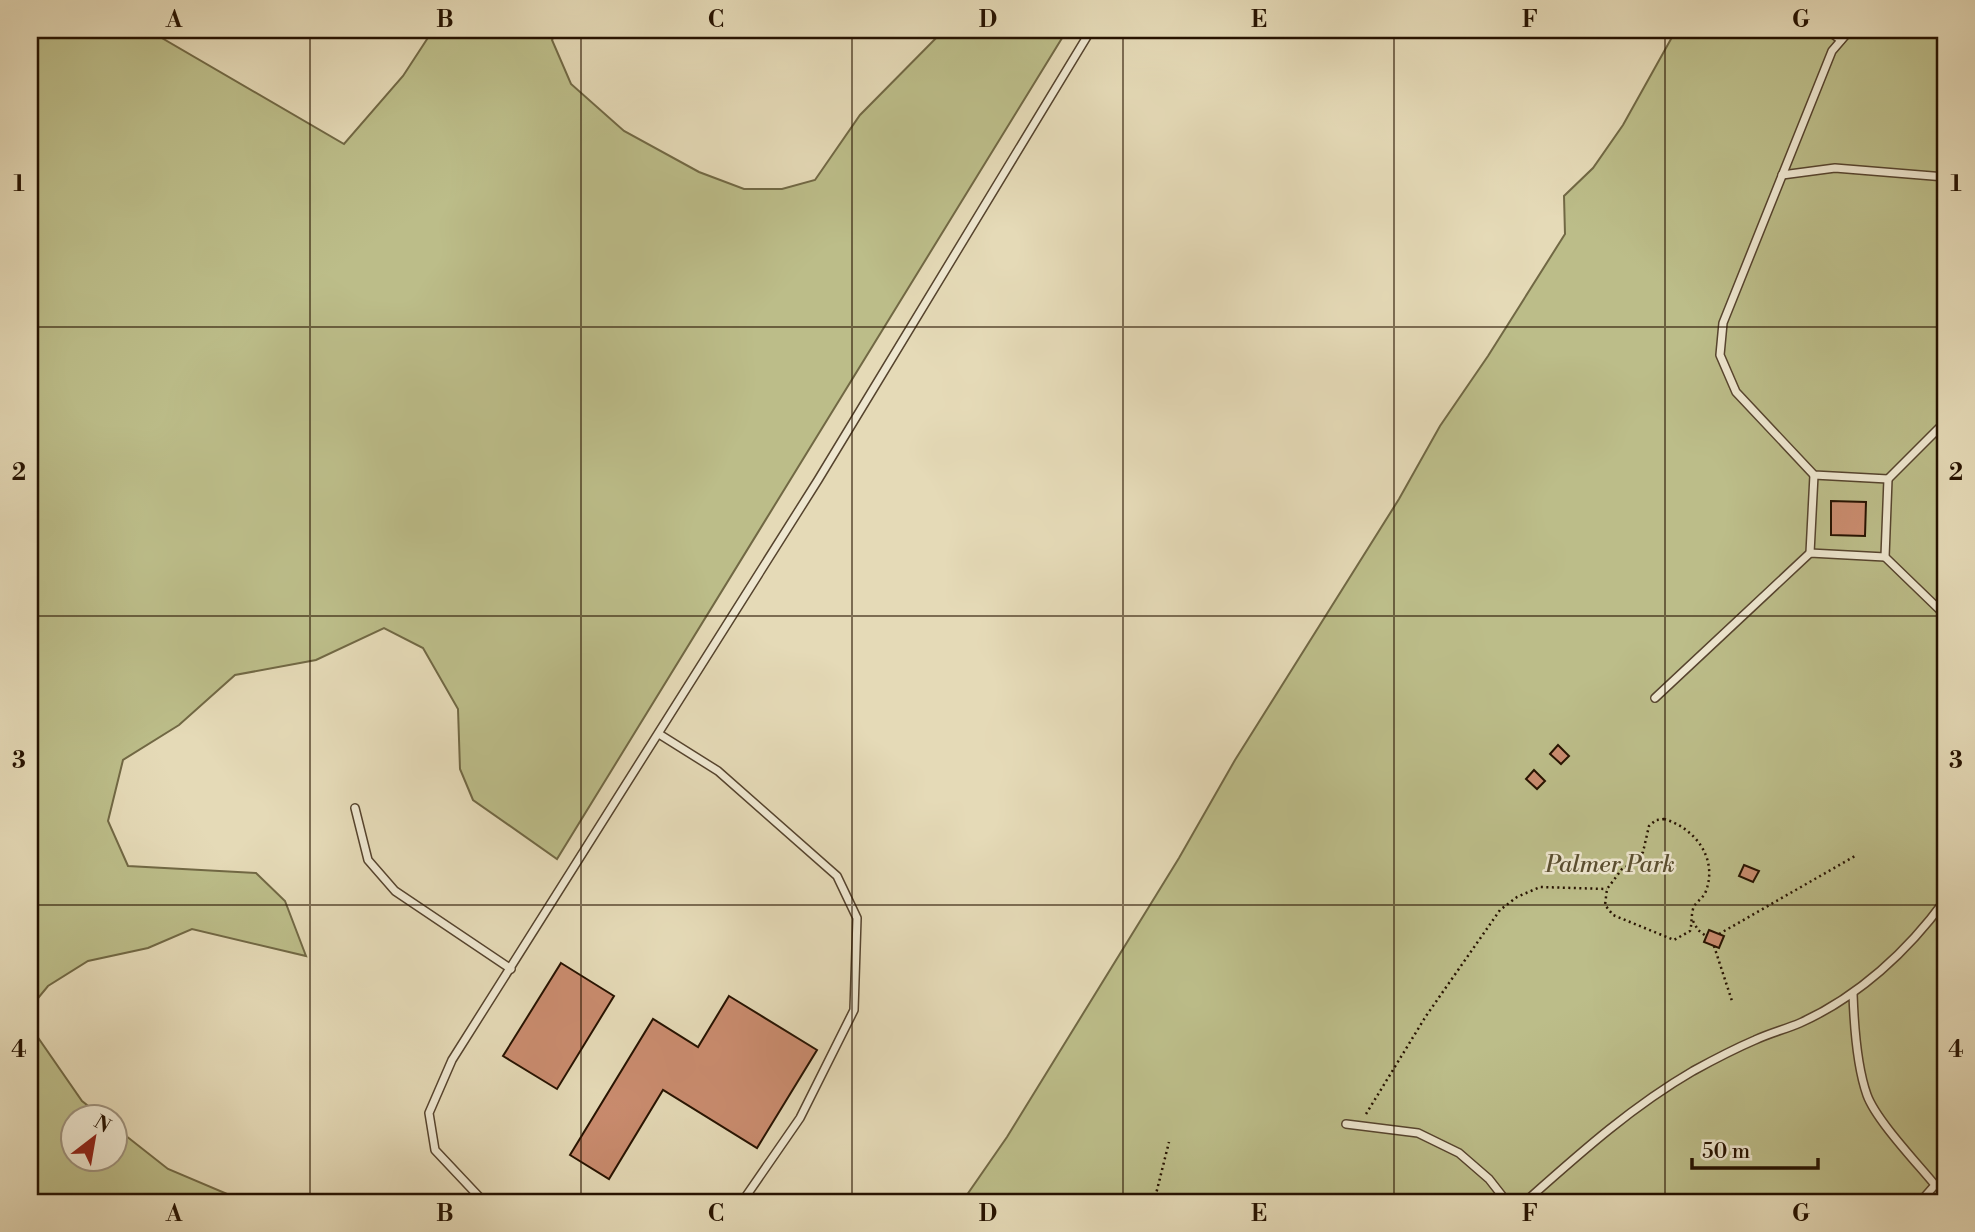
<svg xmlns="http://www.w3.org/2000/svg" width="1975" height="1232" viewBox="0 0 1975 1232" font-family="'Libre Bodoni',serif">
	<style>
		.green { fill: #bcbd89; stroke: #716844; stroke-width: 2 }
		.building { fill: #ca8c6f; stroke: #261200; stroke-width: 2 }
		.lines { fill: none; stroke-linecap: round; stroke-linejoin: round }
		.service-casing { stroke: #56442e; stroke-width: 10 }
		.path { stroke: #261200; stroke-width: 2.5; stroke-dasharray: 2 3.5; stroke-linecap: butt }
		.service { stroke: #eee7d0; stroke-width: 7 }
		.grid { fill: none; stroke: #261200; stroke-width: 2; stroke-opacity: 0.55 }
		.labels { text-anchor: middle; stroke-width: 5; stroke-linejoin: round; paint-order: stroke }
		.park-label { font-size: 24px; font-style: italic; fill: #5a4e30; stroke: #eee7d0 }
		.neatline { fill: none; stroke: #261200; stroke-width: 2.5 }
		.grid-label { font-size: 23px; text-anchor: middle; font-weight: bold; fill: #261200 }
	</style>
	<rect width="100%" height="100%" fill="#e5dab7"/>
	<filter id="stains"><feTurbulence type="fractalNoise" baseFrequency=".00286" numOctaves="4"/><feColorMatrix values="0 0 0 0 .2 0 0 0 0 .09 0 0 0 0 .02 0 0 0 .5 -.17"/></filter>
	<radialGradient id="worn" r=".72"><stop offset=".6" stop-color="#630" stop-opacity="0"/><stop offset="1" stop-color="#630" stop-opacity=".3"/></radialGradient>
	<g class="green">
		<polygon points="30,30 148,30 344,144 403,76 433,30 557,30 552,40 571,84 624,131 699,172 744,189 782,189 815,180 860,115 944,30 1067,30 557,859 473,800 460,769 458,709 423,648 384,628 316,660 235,675 179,725 123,760 108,821 128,866 256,873 285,901 306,956 192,929 148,948 88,961 48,986 34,1003 30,1023"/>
		<polygon points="1676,30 1945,30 1945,1202 962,1202 1007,1137 1179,858 1235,760 1399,499 1440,426 1488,356 1565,234 1564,196 1593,168 1623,125"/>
		<polygon points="30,1026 82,1101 101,1116 74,1116 74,1158 116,1158 116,1128 168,1169 246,1202 30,1202"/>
	</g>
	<g class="building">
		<polygon points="1831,501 1866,502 1865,536 1831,535"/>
		<polygon points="1558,745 1569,756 1561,764 1550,754"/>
		<polygon points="1534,770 1545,781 1537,789 1526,779"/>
		<polygon points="1744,865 1759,871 1753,882 1739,876"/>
		<polygon points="1709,930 1724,936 1719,948 1704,942"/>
		<polygon points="561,963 614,996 557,1089 503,1056"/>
		<polygon points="729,996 817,1050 757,1148 663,1090 609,1179 570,1155 653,1019 698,1047"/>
	</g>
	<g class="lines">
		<defs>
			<g id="service">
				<polyline points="1827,30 1841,40"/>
				<polyline points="1850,30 1832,51 1723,323 1720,355 1736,392 1814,475 1888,479 1945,422"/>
				<polyline points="1782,175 1835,168 1945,177"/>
				<polyline points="1888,479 1885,557 1945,615"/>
				<polyline points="1810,553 1814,475"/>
				<polyline points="1655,698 1810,553 1885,557"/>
				<polyline points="659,734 718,771 837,876 857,918 854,1010 800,1118 742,1202"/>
				<polyline points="355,808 368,860 395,891 511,969"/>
				<path d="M1853,994c1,29 4,73 14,101 9,25 50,68 68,90l-15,17"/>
				<polyline points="1346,1124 1418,1133 1459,1153 1489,1179 1507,1202"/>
				<polyline points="484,1202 435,1150 429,1113 452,1060 818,480 1091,30"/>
				<path d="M1525,1202c54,-48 106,-95 168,-131 20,-11 41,-22 62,-31 15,-7 31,-11 45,-17 58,-26 108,-72 145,-123"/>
			</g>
		</defs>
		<use href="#service" class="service-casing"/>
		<g class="path">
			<path d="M1664,819c31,9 54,39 42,72 -3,8 -11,11 -13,18 -2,8 -1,15 -3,22l-16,9 -61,-25 -8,-10 2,-16 15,-20 15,-8 6,-9 6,-26 7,-6z"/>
			<polyline points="1693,921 1698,930 1706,936"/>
			<polyline points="1719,934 1855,856"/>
			<polyline points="1714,946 1732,1001"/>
			<polyline points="1366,1114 1426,1016 1500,910 1517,897 1540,887 1607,889"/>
			<polyline points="1154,1202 1169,1142"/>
		</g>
		<use href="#service" class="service"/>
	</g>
	<path class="grid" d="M310,30v1172M581,30v1172M852,30v1172M1123,30v1172M1394,30v1172M1665,30v1172M30,327h1915M30,616h1915M30,905h1915"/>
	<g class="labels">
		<g class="park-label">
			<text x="1610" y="872">Palmer Park</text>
		</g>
	</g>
	<rect width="1975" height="1232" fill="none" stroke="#e5dab7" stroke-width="77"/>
	<g transform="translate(94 1138) rotate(31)"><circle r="33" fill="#eee7d0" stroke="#9e927d" stroke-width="2"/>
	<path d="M0-5L12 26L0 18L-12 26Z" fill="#8f2418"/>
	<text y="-10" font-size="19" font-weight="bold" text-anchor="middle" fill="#261200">N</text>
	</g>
	<path d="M1692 1158v10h126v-10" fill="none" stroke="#261200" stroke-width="3.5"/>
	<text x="1702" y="1158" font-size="21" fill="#261200" stroke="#eee7d0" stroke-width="5" paint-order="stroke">50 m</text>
	<rect x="38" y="38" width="1899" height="1156" class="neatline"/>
	<g class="grid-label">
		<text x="174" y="27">A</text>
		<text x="445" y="27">B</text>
		<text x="716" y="27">C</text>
		<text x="988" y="27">D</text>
		<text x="1259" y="27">E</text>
		<text x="1530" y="27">F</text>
		<text x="1801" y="27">G</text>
		<text x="19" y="191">1</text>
		<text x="1956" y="191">1</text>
		<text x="19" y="480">2</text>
		<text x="1956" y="480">2</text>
		<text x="19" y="768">3</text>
		<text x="1956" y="768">3</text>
		<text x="19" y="1057">4</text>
		<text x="1956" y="1057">4</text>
		<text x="174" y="1221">A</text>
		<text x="445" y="1221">B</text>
		<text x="716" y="1221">C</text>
		<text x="988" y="1221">D</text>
		<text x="1259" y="1221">E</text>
		<text x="1530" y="1221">F</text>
		<text x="1801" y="1221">G</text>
	</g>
	<rect width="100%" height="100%" filter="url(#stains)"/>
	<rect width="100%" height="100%" fill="url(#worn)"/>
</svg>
